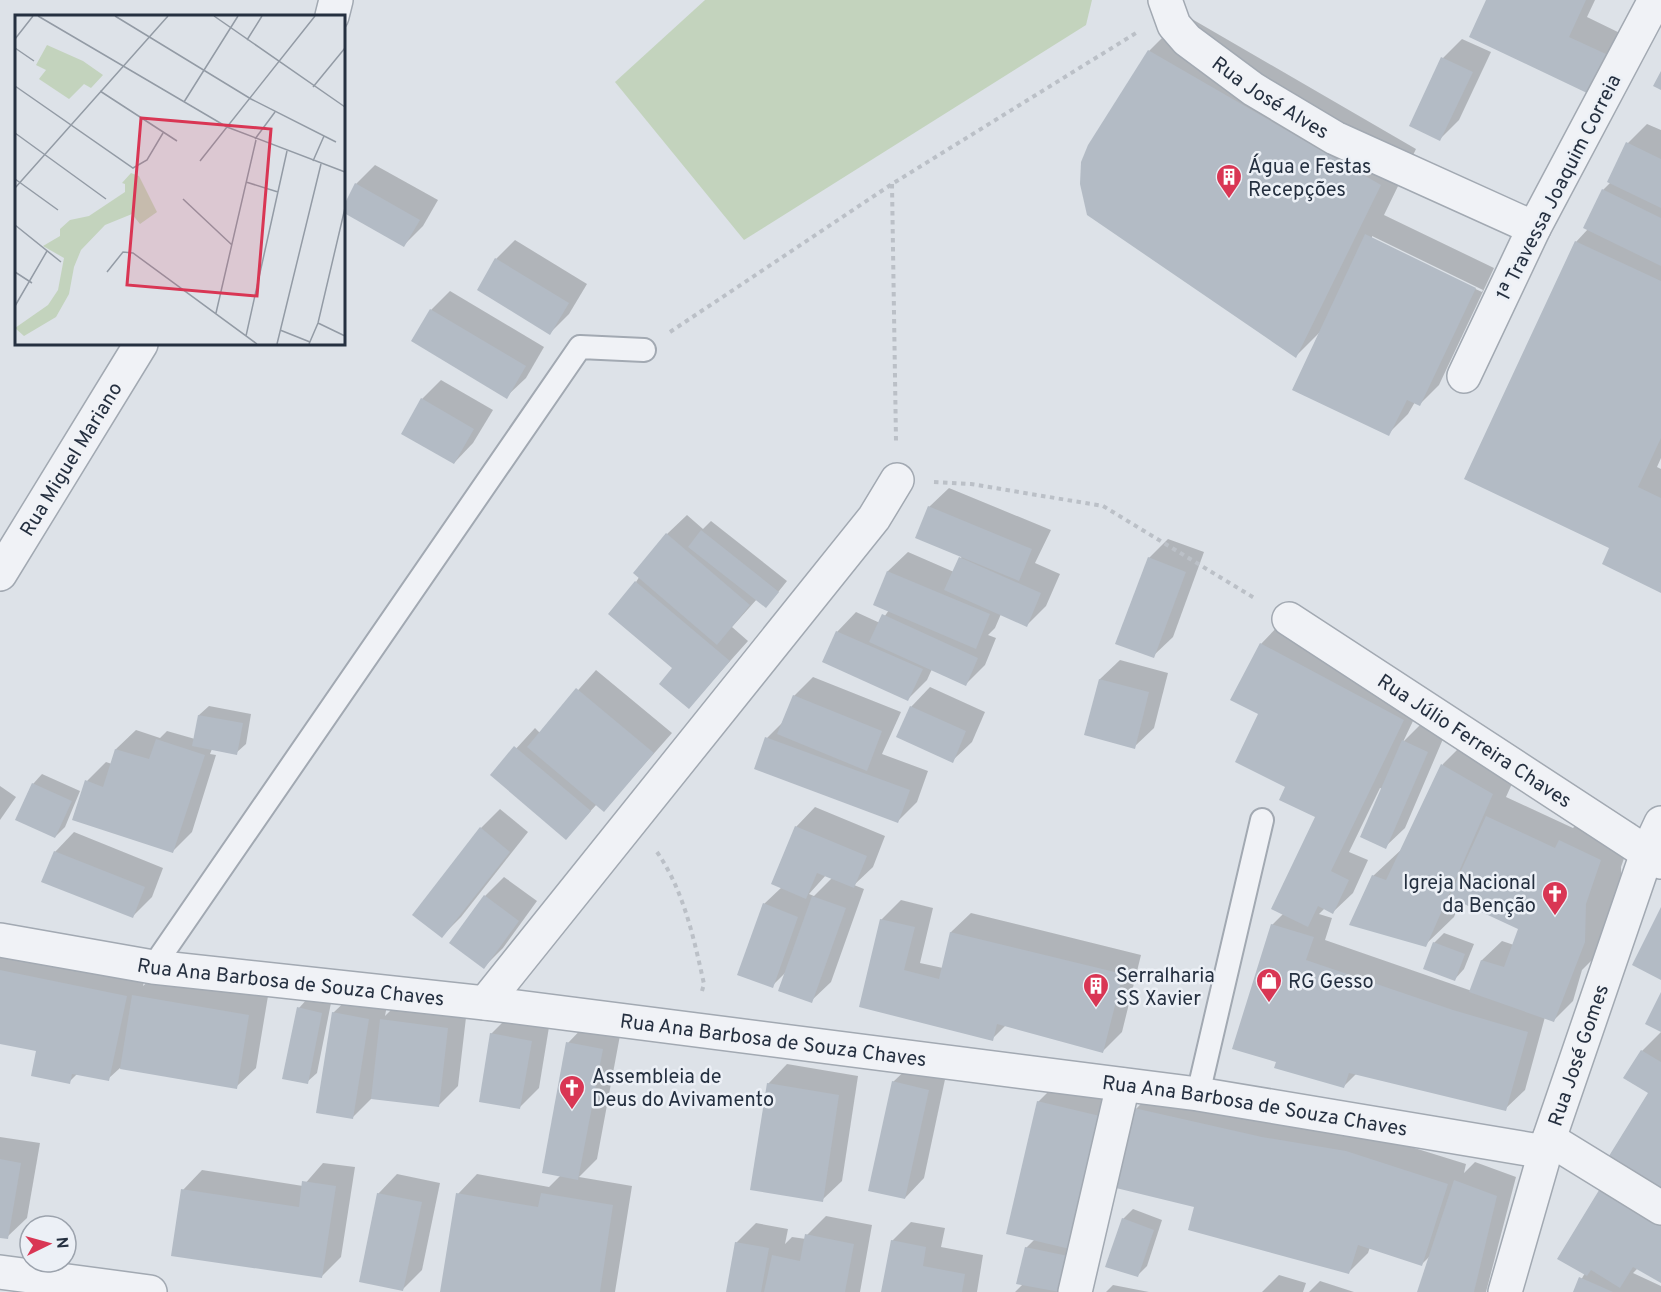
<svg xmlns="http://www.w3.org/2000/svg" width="1661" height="1292" viewBox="0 0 1661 1292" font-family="Overpass,sans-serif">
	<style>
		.green { fill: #c3d3bd }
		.shadow { fill: #0003; fill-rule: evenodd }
		.building { fill: #b3bbc5 }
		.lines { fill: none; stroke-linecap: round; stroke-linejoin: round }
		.lane-casing { stroke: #a2a9b2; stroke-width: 26 }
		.street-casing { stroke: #a2a9b2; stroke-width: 36 }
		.path { stroke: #bbc0c7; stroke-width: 4; stroke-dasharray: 4.5 4.5; stroke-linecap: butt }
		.lane { stroke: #f0f2f6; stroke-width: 22 }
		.street { stroke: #f0f2f6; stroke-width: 33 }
		.labels { text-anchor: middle; stroke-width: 5; stroke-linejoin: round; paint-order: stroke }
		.street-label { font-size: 20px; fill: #253040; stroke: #ecf0f6 }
		.poi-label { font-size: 20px; fill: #253040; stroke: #ecf0f6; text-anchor: start }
		.inset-road { fill: none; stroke: #939ba5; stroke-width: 1.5 }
		.view { fill: #d93654; fill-opacity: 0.15; stroke: #d93654; stroke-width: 3 }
		.inset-edge { fill: none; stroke: #253040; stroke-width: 3 }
	</style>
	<rect width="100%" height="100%" fill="#dde2e8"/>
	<polygon class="green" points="705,0 1092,0 1086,25 744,240 615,82"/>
	<g class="shadow">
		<polygon points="1488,0 1595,0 1587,17 1624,35 1606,72 1587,92"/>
		<path d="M1185,15l231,134 -32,66 110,53 -55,117 -19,19 -5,-2 -7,12 -20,20 -68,-102 -24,24 -147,-305zM1372,236l111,54 -1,2 -110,-52z"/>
		<polygon points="1462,39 1491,52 1459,120 1440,139 1443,58"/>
		<polygon points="1647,124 1661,130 1661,458 1657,467 1661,469 1661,591 1611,547 1576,242 1588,229 1603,190 1611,182 1628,143"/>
		<polygon points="375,165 438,200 423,226 404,245 344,212 356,184"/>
		<polygon points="515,240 587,284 569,314 550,333 496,259"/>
		<polygon points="450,291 544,347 526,378 506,397 431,310"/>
		<polygon points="441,380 493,410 473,443 454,463 422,399"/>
		<polygon points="949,488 1051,530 1035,563 1060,574 1046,606 1027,625 1001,614 995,628 988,635 996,638 985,665 966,684 932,669 927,680 908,699 837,632 856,612 880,623 889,610 875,604 888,571 908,552 954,572 962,556 929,507"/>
		<polygon points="687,515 703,529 711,521 787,581 775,596 757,599 732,627 748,641 689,707 636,582 667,534"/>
		<polygon points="1168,539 1204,552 1173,637 1153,656 1149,558"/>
		<polygon points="1280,624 1423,700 1403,742 1423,722 1446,732 1405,828 1385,847 1383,789 1380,788 1349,852 1368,860 1353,893 1333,912 1325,908 1319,914 1332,918 1325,940 1472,991 1482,960 1502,941 1514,945 1520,928 1461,900 1454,917 1425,945 1373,876 1403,848 1443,764 1471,736 1520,766 1506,797 1573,828 1596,805 1636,824 1621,867 1621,905 1601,951 1582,970 1573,1001 1554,1020 1545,1017 1525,1090 1505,1109 1357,1073 1344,1086 1272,925 1283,914 1317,817 1287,787 1260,714 1261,644"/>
		<polygon points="1120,660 1168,673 1154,728 1134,747 1086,734 1100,679"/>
		<polygon points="596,670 672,733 604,810 597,804 566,838 492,775 535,728 540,733"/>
		<polygon points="813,677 901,712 882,754 928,771 917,802 898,821 767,738 784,721 794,696"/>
		<polygon points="930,687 985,712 972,742 952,761 911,707"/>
		<polygon points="209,706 251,714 246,744 236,753 212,749 210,754 216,755 192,832 173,851 87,781 106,762 112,764 116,749 136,730 160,738 167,731 195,739 199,715"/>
		<polygon points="42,774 80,791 65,827 55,837 33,784"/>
		<polygon points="0,786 16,797 0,820"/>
		<path d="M815,807l70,29 -12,31 -19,18 10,4 -33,93 -20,19 -25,-29 -14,14 -8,-82 18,-17 14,-60zM826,875l6,3 -18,18 -5,-2z"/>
		<polygon points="500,809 528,832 461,917 442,936 481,828"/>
		<polygon points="74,832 163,868 152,897 132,917 55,852"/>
		<polygon points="504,877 537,901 503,948 484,967 485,896"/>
		<polygon points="901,900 933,908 920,963 943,968 951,932 971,913 1141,955 1122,1032 1103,1051 1006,1025 992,1039 860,1006 881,920"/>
		<polygon points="1444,933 1474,944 1464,969 1455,979 1434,943"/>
		<polygon points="0,947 145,977 143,986 153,977 268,996 256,1068 236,1087 120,1068 108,1079 78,1073 69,1082 37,1050 0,1042"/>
		<polygon points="353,994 388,1000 385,1016 401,1000 467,1009 458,1086 438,1106 372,1098 353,1117 333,1013"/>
		<polygon points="308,998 331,1003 317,1073 307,1082 299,1008"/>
		<polygon points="510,1015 550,1021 539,1088 520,1107 491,1034"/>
		<polygon points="587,1023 621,1030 597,1159 579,1177 632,1186 615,1292 449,1292 458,1194 477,1174 549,1187 561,1175 568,1043"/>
		<polygon points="1661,1032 1661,1282 1638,1268 1633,1273 1661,1286 1661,1292 1574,1292 1585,1273 1605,1183 1650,1092 1626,1078 1642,1051"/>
		<polygon points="913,1063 947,1070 924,1178 905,1198 893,1082"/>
		<polygon points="787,1064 858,1076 842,1181 822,1200 768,1084"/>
		<polygon points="1057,1083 1119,1097 1071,1292 1015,1292 1023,1284 1026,1248 1035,1239 1038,1102"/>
		<polygon points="1155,1089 1366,1133 1466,1164 1464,1173 1475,1162 1516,1177 1486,1292 1419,1292 1430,1256 1422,1264 1370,1247 1368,1253 1349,1272 1196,1206 1136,1109"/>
		<polygon points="0,1137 40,1143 27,1218 7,1237 0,1236"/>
		<polygon points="323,1163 355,1167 341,1257 322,1276 183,1190 202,1170 303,1186"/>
		<polygon points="397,1174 440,1183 422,1270 403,1289 378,1194"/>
		<polygon points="1133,1209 1162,1220 1147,1266 1137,1276 1123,1219"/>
		<polygon points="826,1216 872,1225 860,1292 727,1292 736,1243 756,1223 788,1229 785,1244 792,1237 806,1239 807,1235"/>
		<polygon points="911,1222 945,1228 941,1247 983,1255 977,1292 883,1292 892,1241"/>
		<polygon points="1279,1275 1306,1283 1303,1292 1262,1292"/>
		<polygon points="1320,1281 1354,1292 1309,1292"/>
		<polygon points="1113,1285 1149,1292 1106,1292"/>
	</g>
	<g class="building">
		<polygon points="1486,0 1586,0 1569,37 1606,54 1587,93 1469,37"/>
		<polygon points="1148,50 1381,185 1296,358 1087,215 1080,184 1081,162 1088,145"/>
		<polygon points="1441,57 1473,72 1440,141 1409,126"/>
		<polygon points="1661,71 1661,90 1653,86"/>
		<polygon points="1626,142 1661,159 1661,208 1607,182"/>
		<polygon points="355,183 420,220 404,247 344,213 344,205"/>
		<polygon points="1602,189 1661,218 1661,266 1583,228"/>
		<polygon points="1365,234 1476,288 1420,406 1407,400 1389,436 1292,390"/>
		<polygon points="1575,241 1661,281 1661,438 1638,487 1661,498 1661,593 1602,564 1609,548 1464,479"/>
		<polygon points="495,258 569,303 550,335 477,290"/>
		<polygon points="430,309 526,366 507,399 411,341"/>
		<polygon points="421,398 474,429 454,464 401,434"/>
		<polygon points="928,506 1032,549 1019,581 915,538"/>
		<polygon points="701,530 779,592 766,608 688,547"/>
		<polygon points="666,533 750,605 717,645 633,573"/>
		<polygon points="959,557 1041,593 1027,627 944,590"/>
		<polygon points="1148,557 1186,572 1154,658 1115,644"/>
		<polygon points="887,571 990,614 976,649 873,605"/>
		<polygon points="635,581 730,661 689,709 659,684 672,668 608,614"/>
		<polygon points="882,614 978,658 966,686 869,642"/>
		<polygon points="836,631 923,669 908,701 822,662"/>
		<polygon points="1260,643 1404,720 1331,871 1349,880 1333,914 1318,906 1308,927 1271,909 1315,817 1279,800 1285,787 1235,762 1258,714 1230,700"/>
		<polygon points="1099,679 1149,692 1135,749 1084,735"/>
		<polygon points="576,688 654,753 604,812 527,747"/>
		<polygon points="793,695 882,731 867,771 777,734"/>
		<polygon points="910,706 966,731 953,763 896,737"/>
		<polygon points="198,715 243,723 237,755 192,746"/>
		<polygon points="765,737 910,790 898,823 754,769"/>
		<polygon points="156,739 205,755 173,853 72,820 85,780 103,787 115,749 149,759"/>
		<polygon points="1402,740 1428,752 1386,849 1360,837"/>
		<polygon points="514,746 591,811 566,840 490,775"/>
		<polygon points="1441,764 1493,794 1426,947 1349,925 1372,875 1386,880"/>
		<polygon points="32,783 72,801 55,838 15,820"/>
		<polygon points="1486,816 1555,848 1559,840 1601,860 1586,904 1585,942 1554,1022 1469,992 1481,960 1504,967 1518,929 1449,897"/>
		<polygon points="795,826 867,856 854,888 817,873 806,899 771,884"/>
		<polygon points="480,827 510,852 442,938 412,915"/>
		<polygon points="54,851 145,887 133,918 41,882"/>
		<polygon points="484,895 519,921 484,969 449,943"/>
		<polygon points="812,896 846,908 812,1003 778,991"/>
		<polygon points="763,903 798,917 773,988 737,975"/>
		<polygon points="1661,907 1661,980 1632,965"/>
		<polygon points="880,919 915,927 904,970 939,979 950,932 1123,974 1103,1053 997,1024 993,1041 859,1007"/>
		<polygon points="1271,924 1314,937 1306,960 1453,1010 1528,1032 1506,1111 1349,1073 1344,1088 1274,1068 1276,1062 1232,1049"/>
		<polygon points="1433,942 1465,954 1455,981 1423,969"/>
		<polygon points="0,970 127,996 109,1081 72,1074 70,1084 31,1076 36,1051 0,1044"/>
		<polygon points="1661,992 1661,1032 1645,1024"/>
		<polygon points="132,995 249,1015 237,1089 120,1069"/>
		<polygon points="297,1007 322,1013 308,1084 282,1079"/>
		<polygon points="332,1012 369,1019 353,1119 316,1113"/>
		<polygon points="380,1019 448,1028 439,1107 371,1099"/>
		<polygon points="490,1033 532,1041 520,1109 479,1102"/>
		<polygon points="566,1042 603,1049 578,1180 542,1173"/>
		<polygon points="1641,1050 1661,1062 1661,1200 1604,1164 1648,1093 1623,1078"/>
		<polygon points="892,1081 929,1090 905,1199 868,1191"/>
		<polygon points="767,1083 839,1095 823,1202 750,1190"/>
		<polygon points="1037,1101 1100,1116 1070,1249 1006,1234"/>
		<polygon points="1134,1108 1262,1137 1346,1151 1448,1184 1422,1266 1358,1245 1349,1274 1188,1230 1194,1207 1116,1188"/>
		<polygon points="0,1159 21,1163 8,1239 0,1238"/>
		<polygon points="1454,1180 1497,1196 1474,1292 1417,1292"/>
		<polygon points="302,1181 336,1186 322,1278 171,1256 181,1189 299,1207"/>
		<polygon points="1604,1182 1661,1218 1661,1283 1633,1267 1620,1288 1591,1270 1587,1276 1557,1259"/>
		<polygon points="377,1193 422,1202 403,1291 359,1282"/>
		<polygon points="456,1193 538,1207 541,1193 613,1205 600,1292 440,1292"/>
		<polygon points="1122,1218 1154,1230 1138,1277 1105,1267"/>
		<polygon points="805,1234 854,1244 845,1292 764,1292 772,1255 800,1261"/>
		<polygon points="891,1240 926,1247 923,1266 965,1274 962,1292 881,1292"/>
		<polygon points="735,1242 769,1248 761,1292 726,1292"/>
		<polygon points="1025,1247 1068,1256 1060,1292 1016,1284"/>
		<polygon points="1579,1277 1613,1292 1573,1292"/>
	</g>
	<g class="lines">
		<defs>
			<g id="lane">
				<polyline points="153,967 580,347 644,350"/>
				<polyline points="1198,1094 1262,820"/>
			</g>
			<g id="street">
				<path id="s1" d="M1165,0l9,25 13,15 66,49 82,49 199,90"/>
				<polyline points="332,16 336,0"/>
				<polyline points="1464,376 1534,228 1655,0"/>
				<path id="s2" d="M0,574l141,-230"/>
				<path id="s3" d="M1289,619l372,243"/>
				<path id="s4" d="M0,940l153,27 332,36 713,91 347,58"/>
				<polyline points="485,1003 874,518 897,480"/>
				<polyline points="1549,1139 1661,1208"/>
				<polyline points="0,1272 150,1292"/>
				<polyline points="1075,1292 1123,1085"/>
				<path id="s5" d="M1505,1292l44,-153 98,-286 14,-30"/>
			</g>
		</defs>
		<use href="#lane" class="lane-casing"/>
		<use href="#street" class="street-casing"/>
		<g class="path">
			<polyline points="892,184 896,441"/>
			<polyline points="670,332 892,184 1136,33"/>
			<polyline points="934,482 971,484 1103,506 1256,599"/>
			<path d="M657,852c27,39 37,87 47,132l-2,7"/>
		</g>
		<use href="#lane" class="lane"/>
		<use href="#street" class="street"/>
	</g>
	<defs>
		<symbol id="building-pin" viewBox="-11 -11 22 30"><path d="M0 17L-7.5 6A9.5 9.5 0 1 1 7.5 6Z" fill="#d93654" stroke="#ecf0f6"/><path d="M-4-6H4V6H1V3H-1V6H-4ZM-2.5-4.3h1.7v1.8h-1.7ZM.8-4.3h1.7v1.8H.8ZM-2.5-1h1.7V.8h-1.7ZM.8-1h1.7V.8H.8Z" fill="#fff"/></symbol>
		<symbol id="church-pin" viewBox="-11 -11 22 30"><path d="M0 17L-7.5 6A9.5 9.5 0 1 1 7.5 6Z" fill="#d93654" stroke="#ecf0f6"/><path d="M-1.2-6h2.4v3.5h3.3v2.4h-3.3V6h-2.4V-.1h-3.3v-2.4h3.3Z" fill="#fff"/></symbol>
		<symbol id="shop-pin" viewBox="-11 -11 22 30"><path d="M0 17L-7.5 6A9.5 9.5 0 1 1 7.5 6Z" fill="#d93654" stroke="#ecf0f6"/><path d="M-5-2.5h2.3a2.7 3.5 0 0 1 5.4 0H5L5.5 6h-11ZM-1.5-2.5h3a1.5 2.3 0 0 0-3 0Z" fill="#fff"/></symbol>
	</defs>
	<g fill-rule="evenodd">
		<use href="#building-pin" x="1214" y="162" width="30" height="40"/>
		<use href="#church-pin" x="1540" y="879" width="30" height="40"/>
		<use href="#shop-pin" x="1254" y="966" width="30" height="40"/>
		<use href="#building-pin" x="1081" y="971" width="30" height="40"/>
		<use href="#church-pin" x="557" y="1073" width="30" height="40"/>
	</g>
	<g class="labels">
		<g class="street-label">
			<text dy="7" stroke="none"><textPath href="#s1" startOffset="148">Rua José Alves</textPath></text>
			<text transform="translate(1558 187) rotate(-63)" y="7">1ª Travessa Joaquim Correia</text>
			<text dy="7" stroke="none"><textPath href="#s2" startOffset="135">Rua Miguel Mariano</textPath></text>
			<text dy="7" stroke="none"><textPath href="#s3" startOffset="222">Rua Júlio Ferreira Chaves</textPath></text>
			<text dy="7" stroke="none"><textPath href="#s4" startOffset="294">Rua Ana Barbosa de Souza Chaves</textPath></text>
			<text dy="7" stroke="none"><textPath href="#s4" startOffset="780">Rua Ana Barbosa de Souza Chaves</textPath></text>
			<text dy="7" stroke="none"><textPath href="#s5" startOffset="248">Rua José Gomes</textPath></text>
			<text dy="7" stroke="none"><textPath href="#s4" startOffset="1266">Rua Ana Barbosa de Souza Chaves</textPath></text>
		</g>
		<g class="poi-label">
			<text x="1248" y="173">Água e Festas<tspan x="1248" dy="23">Recepções</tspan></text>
			<text x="1536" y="889" text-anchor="end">Igreja Nacional<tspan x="1536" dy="23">da Benção</tspan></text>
			<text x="1116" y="982">Serralharia<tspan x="1116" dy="23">SS Xavier</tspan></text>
			<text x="1288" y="988">RG Gesso</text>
			<text x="592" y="1083">Assembleia de<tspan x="592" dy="23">Deus do Avivamento</tspan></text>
		</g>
	</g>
	<g transform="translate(15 15)">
		<rect width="330" height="330" fill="#dde2e8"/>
		<path d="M32,30l36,16 20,14 -12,13 -7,-4 -15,15 -30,-20 7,-9 -10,-5zM116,158l8,3 18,36 -17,12 -8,-10 -27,11 -24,25 -7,17 -5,27 -13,23 -32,19 -9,-8 33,-23 10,-15 6,-32 -21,-12 17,-10v-7l10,-9 19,-4 36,-24v-8l-3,-1z" fill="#c3d3bd"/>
		<path class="inset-road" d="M23,1l189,111 118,45M100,1l136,83 85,43M199,1l131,91M0,24l18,-23M232,25l15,-24M0,33l19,13M0,71l118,82 14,-8 16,-27M298,72l32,-39M85,76l77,50M169,87l54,-86M0,118l91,66M240,124l20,-27M185,146l115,-145M298,146l11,-25M0,164l43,31M231,167l32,10M0,173l153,-172M168,184l49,46M0,210l46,37M0,257l17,11M92,257l16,-20 10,1 124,91M0,291l32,-55M201,298l40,-173M303,308l27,13M265,315l30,12M231,321l41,-185M262,329l44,-180M294,329l9,-21 27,-115"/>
		<path class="view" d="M126,103l130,11 -14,167 -130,-11z"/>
		<rect width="330" height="330" class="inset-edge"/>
	</g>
	<g transform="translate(48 1244) rotate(85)"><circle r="28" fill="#ecf0f6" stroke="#9ca3ad" stroke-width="1.5"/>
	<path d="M0-4.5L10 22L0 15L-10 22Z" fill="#d93654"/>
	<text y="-9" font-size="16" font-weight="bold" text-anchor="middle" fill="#253040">N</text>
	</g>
</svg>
